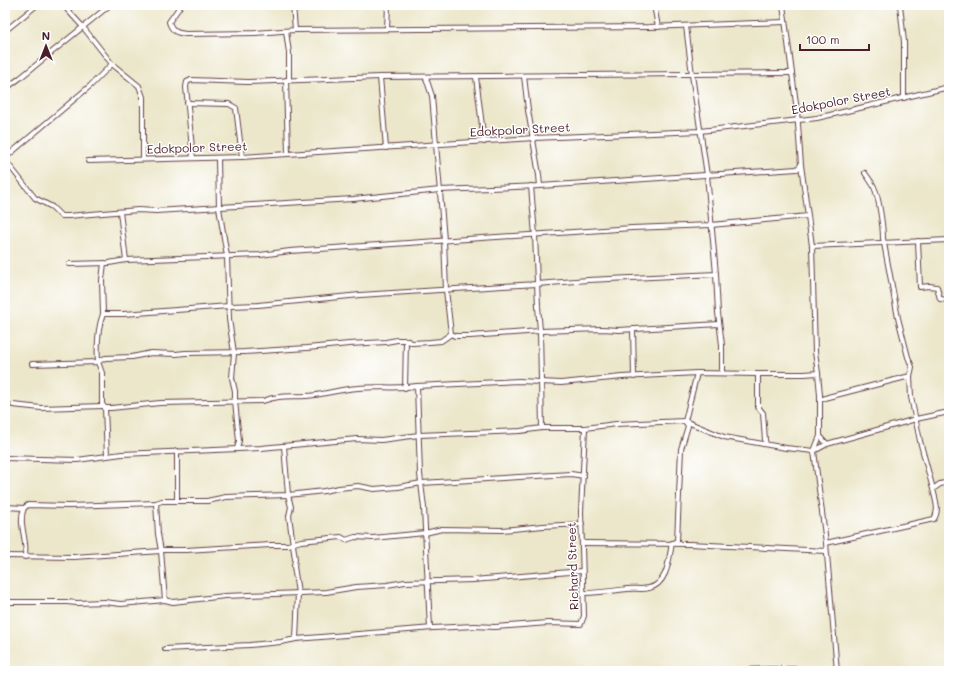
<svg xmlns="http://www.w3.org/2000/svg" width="954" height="676" viewBox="0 0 954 676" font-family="Mali,sans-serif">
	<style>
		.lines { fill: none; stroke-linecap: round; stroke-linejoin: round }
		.street-casing { stroke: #623d43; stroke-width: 6 }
		.street { stroke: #fff; stroke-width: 4 }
		.labels { text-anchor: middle; stroke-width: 3; stroke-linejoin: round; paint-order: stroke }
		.street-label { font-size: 12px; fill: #4a1f2b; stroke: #fff }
	</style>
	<rect width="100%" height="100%" fill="#fff"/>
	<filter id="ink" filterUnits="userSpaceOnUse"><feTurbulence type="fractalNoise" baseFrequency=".025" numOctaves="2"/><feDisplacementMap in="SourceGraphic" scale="8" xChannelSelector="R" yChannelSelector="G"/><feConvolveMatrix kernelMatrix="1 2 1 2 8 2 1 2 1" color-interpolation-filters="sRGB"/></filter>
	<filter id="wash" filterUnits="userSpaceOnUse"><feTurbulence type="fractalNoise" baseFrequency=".012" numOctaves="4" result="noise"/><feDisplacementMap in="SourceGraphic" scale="16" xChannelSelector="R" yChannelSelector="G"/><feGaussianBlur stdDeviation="0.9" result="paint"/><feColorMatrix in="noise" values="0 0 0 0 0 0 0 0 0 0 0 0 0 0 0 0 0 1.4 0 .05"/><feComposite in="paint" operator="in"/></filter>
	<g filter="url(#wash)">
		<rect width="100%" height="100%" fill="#ece7cb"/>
	</g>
	<g filter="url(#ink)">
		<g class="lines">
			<defs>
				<g id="street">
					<polyline points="63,5 83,27 112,64 139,86 143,97 143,159"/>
					<path d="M181,5l-12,17c3,9 7,11 17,12l69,-1 40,-3 354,-3 136,-5"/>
					<polyline points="293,5 295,30"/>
					<polyline points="654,5 658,27"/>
					<polyline points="900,5 904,42 904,98"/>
					<polyline points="387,29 388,5"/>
					<polyline points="5,31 37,5"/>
					<polyline points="286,31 289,53 289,80"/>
					<polyline points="524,76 528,110 539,175 540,186"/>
					<polyline points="380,77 386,148"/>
					<polyline points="476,77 484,142"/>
					<polyline points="426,78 432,96 444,240 446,290 451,334"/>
					<polyline points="286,80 288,154"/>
					<polyline points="5,89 20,78 110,5"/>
					<polyline points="187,103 229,104 236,108 242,157"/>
					<polyline points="5,158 90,86 112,64"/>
					<polyline points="193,158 186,87 187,82 191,80 248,82 380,77 791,73"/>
					<polyline points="218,158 219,208 227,256 229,319 234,353 232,378 235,391 235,401 239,441 237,449"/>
					<polyline points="5,160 35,198 52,207 61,216 68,216 138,210 156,211 353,199 440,190 540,186 797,169 801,165 797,111 783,5"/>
					<polyline points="88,161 242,157 534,138 700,131 817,118 949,87"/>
					<path d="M865,173c3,5 7,9 9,14 5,10 9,40 9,51l15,80 10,39 4,10 -2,9 1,21 9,44 13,48"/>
					<polyline points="531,186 535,235 538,306 540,331 602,329 619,330 719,324"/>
					<polyline points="120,212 126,260"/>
					<polyline points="918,241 920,287 929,286 937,287 940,299 949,300"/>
					<polyline points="812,246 949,240"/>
					<polyline points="104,263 102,280 103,314 124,314 229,306"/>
					<polyline points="69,264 109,263 126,260 260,255 290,251 334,248 632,228 711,225 808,216 801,165"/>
					<polyline points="716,274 718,313 722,345 722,373"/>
					<polyline points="229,306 258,305 360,295 537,284 588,280 716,274 707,175 692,75 686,26"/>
					<path d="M103,314c-6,16 -6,32 -5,48l7,-4 27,-1 19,-4 25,1 9,-1 59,-1 63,-4 42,-4 37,-2 11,-2h9l6,3 18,-1 11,-1 10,-7 4,2h15l70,-5 2,97 -22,3 -101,4 -38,5 -24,-1 -96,9 -139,6 -15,2 -2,-48"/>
					<polyline points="633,329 634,377"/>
					<path d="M32,364l66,-2 4,11v31l3,4h6l49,-5 103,-2c16,-6 26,-4 43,-5 17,-1 34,-7 52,-8 20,-2 39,1 59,-2l102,-5 42,2 61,-6 75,-4 61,1h46l14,-1 -3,-21 -3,-106 -4,-30"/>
					<polyline points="818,373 820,395 820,436 827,444"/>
					<polyline points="758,374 758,407 763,413 765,440 766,444"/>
					<polyline points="417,386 420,474 424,508 430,628"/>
					<polyline points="405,388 406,340"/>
					<polyline points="820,400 828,397 910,376"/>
					<polyline points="13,405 41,408 103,406"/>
					<polyline points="542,428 585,428 616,424 685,421 724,437 786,448 814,451 827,444 916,419 949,412"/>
					<polyline points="820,436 814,451 826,543 837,671"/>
					<polyline points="284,446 288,494"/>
					<polyline points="177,451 177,501"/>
					<polyline points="5,458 77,460 107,456"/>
					<polyline points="288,495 291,507 289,516 295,559 294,566 298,593 296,639"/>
					<polyline points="5,507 24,508 28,505 69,506 156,503 162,501 207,501 226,497 288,495 324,491 339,488 358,486 374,489 398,487 422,483 519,477 571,474 584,476"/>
					<path d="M24,508c-5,12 0,24 1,36 1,4 0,9 0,13"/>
					<polyline points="583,543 690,544 826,551"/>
					<path d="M826,543l108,-24c6,-9 1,-20 -1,-30l7,-5 9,-2"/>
					<polyline points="161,550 186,550 271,545 288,545 301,541 341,537 346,540 355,537 373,538 425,533 442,529 502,530 543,526 582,524"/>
					<polyline points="5,556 74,557 161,551 158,534 156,503"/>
					<path d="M583,593c16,0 29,-2 44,-4 8,-1 15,1 22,-1 19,-4 20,-30 23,-45l5,-2 4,-92 7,-23 -3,-5 12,-48"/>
					<polyline points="165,600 173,602 225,596 326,592 356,587 387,585 405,582 473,580 582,571"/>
					<polyline points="5,602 67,602 77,603 104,602 121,604 165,600 161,551"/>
					<polyline points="165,649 250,645 281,642 296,639 433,628 474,626 495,627 548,623 581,624 584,616 581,512 585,428"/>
					<polyline points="727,671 770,669 837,669"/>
				</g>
			</defs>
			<use href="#street" class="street-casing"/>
			<use href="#street" class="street"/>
		</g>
	</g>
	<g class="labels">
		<g class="street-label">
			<text transform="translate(841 101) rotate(-11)" y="4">Edokpolor Street</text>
			<text transform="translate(520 130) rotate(-3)" y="4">Edokpolor Street</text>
			<text transform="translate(197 148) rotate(-2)" y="4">Edokpolor Street</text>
			<text transform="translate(573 566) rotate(-92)" y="4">Richard Street</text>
		</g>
	</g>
	<rect width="954" height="676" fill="none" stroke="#fff" stroke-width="20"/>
	<g transform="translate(46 46)" stroke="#ffffff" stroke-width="3" paint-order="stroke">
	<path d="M0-3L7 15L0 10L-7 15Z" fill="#4a1f2b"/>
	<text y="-6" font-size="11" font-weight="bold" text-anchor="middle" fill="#4a1f2b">N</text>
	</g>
	<path d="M800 44v6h69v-6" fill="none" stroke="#4a1f2b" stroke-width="2"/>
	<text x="806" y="44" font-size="12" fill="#4a1f2b" stroke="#ffffff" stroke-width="3" paint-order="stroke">100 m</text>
</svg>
